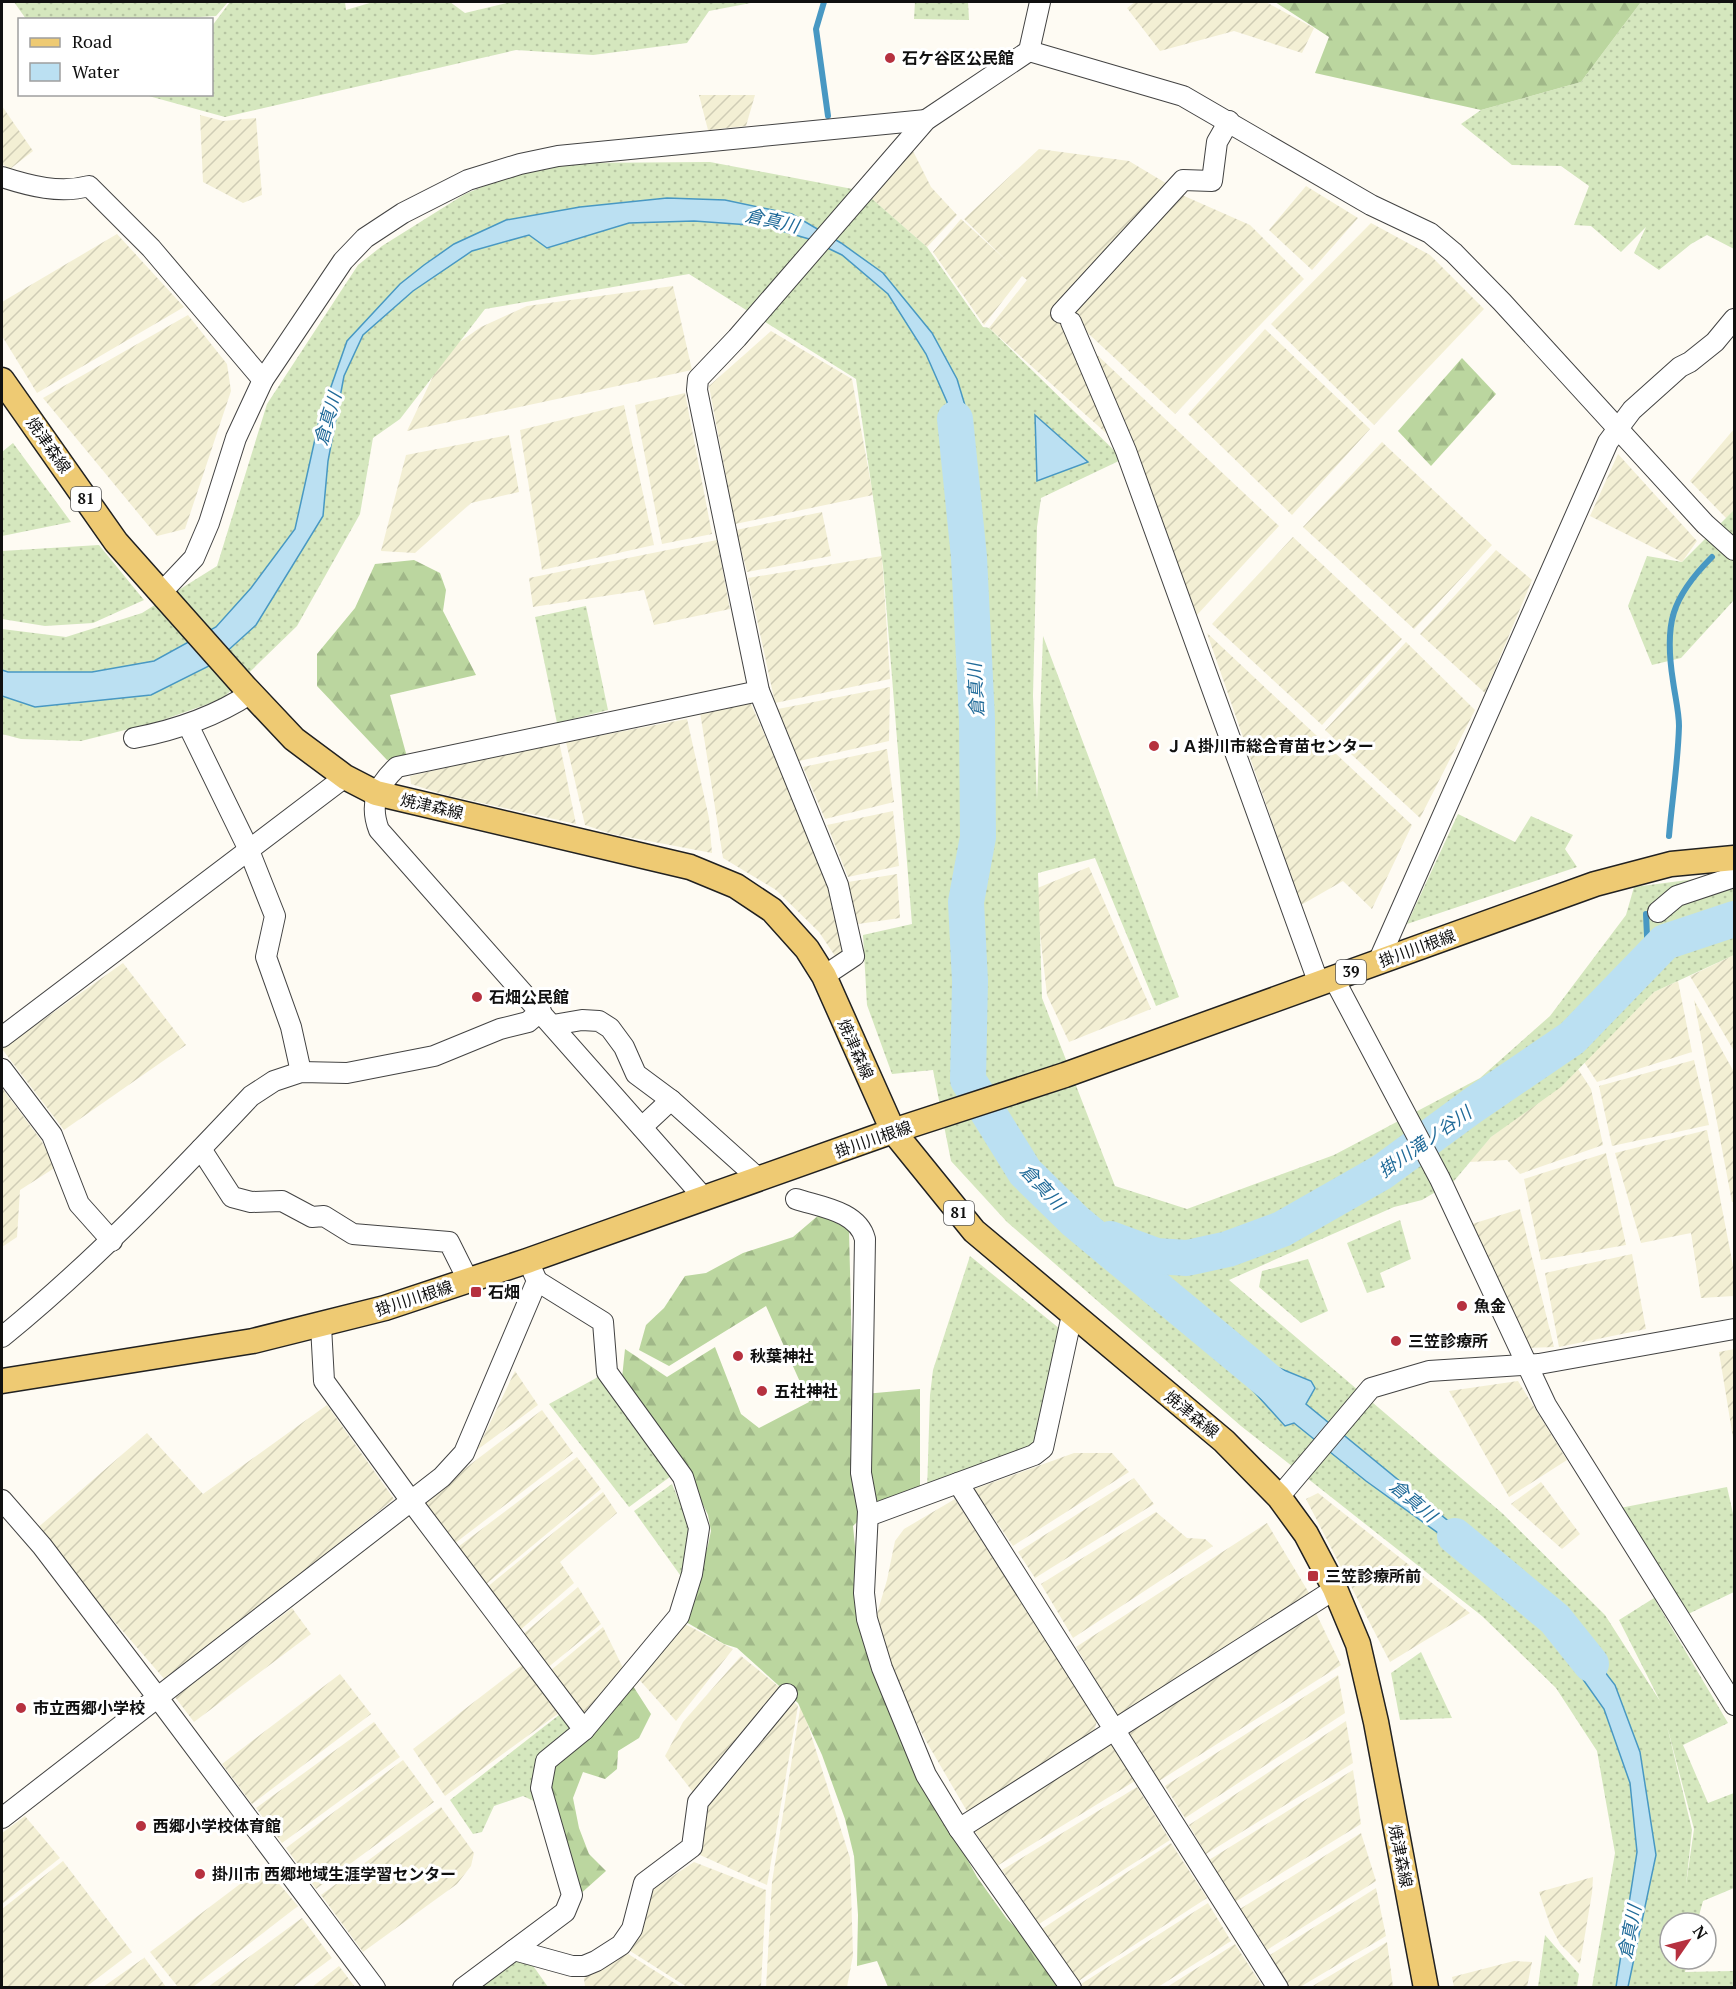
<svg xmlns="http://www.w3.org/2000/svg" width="1736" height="1989" viewBox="0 0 1736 1989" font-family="'PT Serif','Noto Sans JP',serif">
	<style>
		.farmland { fill: url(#farmland-furrows) }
		.grass { fill: url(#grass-dots); fill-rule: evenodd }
		.forest { fill: url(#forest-firs) }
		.water { fill: #bbe0f2; stroke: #4898c3; stroke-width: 1.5 }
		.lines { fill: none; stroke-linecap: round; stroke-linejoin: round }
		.stream { stroke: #4898c3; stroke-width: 6 }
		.river { stroke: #bbe0f2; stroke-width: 36 }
		.minor-casing { stroke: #434343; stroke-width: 22 }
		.major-casing { stroke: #212121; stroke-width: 27 }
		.minor { stroke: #fff; stroke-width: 20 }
		.major { stroke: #eeca73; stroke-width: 24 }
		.poi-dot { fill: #b6313f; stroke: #fff; stroke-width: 2 }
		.labels { text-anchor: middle; stroke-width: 6; stroke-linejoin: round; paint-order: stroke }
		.shield { fill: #fff; stroke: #585858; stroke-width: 1.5 }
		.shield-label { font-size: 15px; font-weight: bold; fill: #101010 }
		.poi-label { font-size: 16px; font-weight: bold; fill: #101010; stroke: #fff; text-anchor: start }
		.street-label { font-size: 16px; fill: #101010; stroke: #fff }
		.water-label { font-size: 18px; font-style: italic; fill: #216b99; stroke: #fff }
	</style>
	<defs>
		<pattern id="farmland-furrows" width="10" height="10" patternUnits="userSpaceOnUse" patternTransform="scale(1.5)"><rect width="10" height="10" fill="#f3efd4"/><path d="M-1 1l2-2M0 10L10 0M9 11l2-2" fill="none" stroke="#cfccb5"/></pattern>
		<pattern id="grass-dots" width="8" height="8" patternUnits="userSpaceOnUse" patternTransform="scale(1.5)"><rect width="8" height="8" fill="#d5e7be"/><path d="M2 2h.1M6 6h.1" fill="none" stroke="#b6c5a2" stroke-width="1.8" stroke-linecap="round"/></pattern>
		<pattern id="forest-firs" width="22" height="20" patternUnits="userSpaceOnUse" patternTransform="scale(1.5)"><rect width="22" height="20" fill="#bbd69f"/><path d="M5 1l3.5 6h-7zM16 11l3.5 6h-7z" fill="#a0b788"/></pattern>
	</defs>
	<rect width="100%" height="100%" fill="#fefbf3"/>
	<g class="farmland">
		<polygon points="1135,2 1266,2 1314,28 1302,53 1234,31 1160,51 1127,8"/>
		<polygon points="699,95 755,95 746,126 708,130"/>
		<polygon points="2,106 33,151 10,169 2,164"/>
		<polygon points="200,115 223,121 256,118 262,195 243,203 203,182"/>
		<polygon points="908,141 931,187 957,215 927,247 863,191"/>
		<polygon points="1039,149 1129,161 1169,185 1057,310 1126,451 989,328 1027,280 1022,276 984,325 933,252 961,219 1007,261 964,219"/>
		<polygon points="1306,186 1358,218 1312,270 1269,230"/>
		<polygon points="1182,195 1250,225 1304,279 1175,414 1064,311"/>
		<polygon points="1371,223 1430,255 1484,309 1374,425 1271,324"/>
		<polygon points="117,234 184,307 37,393 2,336 2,302"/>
		<polygon points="673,286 692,370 407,431 435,372 458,343 481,327 527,306"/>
		<polygon points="188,315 227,364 231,391 185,529 157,536 43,398"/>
		<polygon points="1265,329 1370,429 1292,515 1188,414"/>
		<polygon points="771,331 852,379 873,495 735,524 709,386"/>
		<polygon points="1094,352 1279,526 1197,615"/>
		<polygon points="685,393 712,534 662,544 635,405"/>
		<polygon points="624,405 654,545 542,570 520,430"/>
		<polygon points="1734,429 1734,511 1727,519 1690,481"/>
		<polygon points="509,435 519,492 471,503 415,553 381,551 406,455"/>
		<polygon points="1382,442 1492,545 1414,629 1303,527"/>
		<polygon points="1618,454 1697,541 1682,562 1590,516"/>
		<polygon points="822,512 831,556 747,572 736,530"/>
		<polygon points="1293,537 1402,639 1322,725 1212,624"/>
		<polygon points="717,540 730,609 654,625 644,590 533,607 529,578"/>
		<polygon points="1496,550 1532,580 1485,693 1420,634"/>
		<polygon points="882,556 890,679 775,703 748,578"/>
		<polygon points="1207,633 1412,825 1372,909 1343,881 1301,905"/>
		<polygon points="1406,642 1475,710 1420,818 1325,730"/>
		<polygon points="890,687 889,741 799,761 778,709"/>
		<polygon points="750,702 831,884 848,952 835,956 819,932 776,890 723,858 700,712"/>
		<polygon points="687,719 709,818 712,853 612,834 585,825 566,742"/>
		<polygon points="559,741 576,824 442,794 411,784 410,776"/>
		<polygon points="887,749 894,802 825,819 803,767"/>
		<polygon points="893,811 899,866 848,877 827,825"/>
		<polygon points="1089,867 1151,1009 1069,1042 1047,995 1035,889"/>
		<polygon points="897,874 900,918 858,924 848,882"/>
		<polygon points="1734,955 1734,1051 1690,976"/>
		<polygon points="123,963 186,1045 64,1130 2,1049"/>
		<polygon points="1678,981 1692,1052 1597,1082 1584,1062 1654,992"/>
		<polygon points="1694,1000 1734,1072 1734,1202 1732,1202"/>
		<polygon points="1694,1060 1709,1125 1612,1146 1599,1086"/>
		<polygon points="1578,1069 1591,1089 1603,1145 1520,1174 1507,1160 1469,1162 1491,1137"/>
		<polygon points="2,1088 41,1140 56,1167 20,1190 17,1237 2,1247"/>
		<polygon points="1707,1130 1734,1271 1734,1296 1701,1298 1691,1233 1641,1243 1615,1153"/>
		<polygon points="1606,1153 1626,1245 1541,1260 1524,1179"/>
		<polygon points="1520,1209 1554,1347 1527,1348 1472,1224"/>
		<polygon points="1632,1254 1646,1329 1559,1347 1545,1273"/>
		<polygon points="1734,1349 1734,1444 1719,1352"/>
		<polygon points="515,1371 538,1405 477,1450"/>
		<polygon points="1518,1381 1567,1460 1509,1497 1449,1391"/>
		<polygon points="327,1405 394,1499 166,1681 35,1530 147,1433 203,1494"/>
		<polygon points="542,1410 573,1453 454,1544 421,1502"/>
		<polygon points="1074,1453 1112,1453 1129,1472 1013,1546 974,1489"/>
		<polygon points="577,1457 601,1489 485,1585 458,1547"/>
		<polygon points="1134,1478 1154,1504 1035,1578 1018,1552"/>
		<polygon points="1541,1482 1580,1534 1562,1549 1511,1504"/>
		<polygon points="603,1492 617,1513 560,1562 574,1583 518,1632 486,1588"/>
		<polygon points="1318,1493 1470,1613 1390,1662 1306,1499"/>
		<polygon points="955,1499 1097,1721 1094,1732 968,1813 926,1741 871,1634 887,1580 895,1541 904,1529"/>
		<polygon points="1156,1512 1187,1538 1205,1539 1213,1546 1073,1638 1041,1584"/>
		<polygon points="1267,1523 1309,1593 1117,1716 1076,1647"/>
		<polygon points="578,1587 601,1624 546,1669 522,1635"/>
		<polygon points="292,1608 311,1634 194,1722 175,1697"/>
		<polygon points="1315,1611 1341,1665 1159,1781 1127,1729"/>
		<polygon points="681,1622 733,1649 676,1721 636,1676"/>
		<polygon points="603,1627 623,1668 585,1715 550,1671"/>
		<polygon points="741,1656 783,1690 696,1796 665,1756 683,1722"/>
		<polygon points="522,1665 559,1713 445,1796 413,1749"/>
		<polygon points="340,1674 371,1714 252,1804 222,1764"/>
		<polygon points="1338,1675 1345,1713 1185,1818 1165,1786"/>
		<polygon points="790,1698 798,1706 767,1885 700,1855 708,1804"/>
		<polygon points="801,1703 850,1858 853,1955 847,1987 766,1988 772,1882"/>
		<polygon points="1346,1721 1353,1763 1206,1854 1189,1825"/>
		<polygon points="374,1722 400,1757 282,1843 256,1808"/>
		<polygon points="1110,1741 1135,1781 997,1866 973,1828"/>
		<polygon points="403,1760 434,1802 316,1889 286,1848"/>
		<polygon points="1353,1770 1361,1824 1235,1902 1209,1860"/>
		<polygon points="1137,1787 1170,1840 1039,1924 1002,1870"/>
		<polygon points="441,1807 474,1853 471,1866 457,1884 363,1952 321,1895"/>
		<polygon points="25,1816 60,1858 2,1904 2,1833"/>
		<polygon points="1361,1833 1376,1881 1267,1950 1240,1909"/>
		<polygon points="1171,1843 1207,1898 1077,1982 1042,1929"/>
		<polygon points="63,1861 132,1952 86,1987 2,1987 2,1909"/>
		<polygon points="694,1862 766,1890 761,1987 687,1987 627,1949 652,1890"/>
		<polygon points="264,1866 298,1906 193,1987 178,1987 150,1952"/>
		<polygon points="1593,1877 1592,1893 1580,1964 1560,1944 1550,1925 1539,1892"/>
		<polygon points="1376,1888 1386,1936 1300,1987 1290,1987 1270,1955"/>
		<polygon points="1208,1903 1231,1941 1158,1987 1083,1987 1081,1984"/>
		<polygon points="302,1918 332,1958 293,1987 208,1987"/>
		<polygon points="1387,1942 1393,1987 1311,1987"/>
		<polygon points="1235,1944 1263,1987 1167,1987"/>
		<polygon points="625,1952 681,1987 585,1987 584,1978"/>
		<polygon points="144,1957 166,1987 103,1987 144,1958"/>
		<polygon points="1514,1961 1532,1962 1527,1987 1454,1987 1452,1977"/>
		<polygon points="339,1966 355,1987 312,1987"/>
	</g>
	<g class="grass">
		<polygon points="14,2 228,2 216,16 150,20 30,19 26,19"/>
		<polygon points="230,2 345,2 346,10 373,2 450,2 465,13 511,2 756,2 709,11 687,43 593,55 516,50 225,117 145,95 212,94 212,26"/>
		<polygon points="915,2 968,2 969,20 914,19"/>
		<polygon points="1641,2 1734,2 1734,249 1707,235 1691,244 1659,270 1634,253 1646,227 1621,252 1591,226 1574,225 1589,186 1561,166 1512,165 1461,124 1481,110 1581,82"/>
		<path d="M710,162l153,29 64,56 56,80 6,1 134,131 -82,39 -4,29 -4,169 4,104 6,-164 136,361 -23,9 -61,-148 -57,15 4,125 73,188 72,23 147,-54 146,-77 70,-62 76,-101 8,-28 100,-13v81l-80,37 -93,95 -70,50 -37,44 -32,19 -28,7 -165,73 273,233 103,102 55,86 -41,-81 35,-22 74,125 -45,22 25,58 26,-10v95l-31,13 -6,22h-27v36h18l-3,13 49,-1v16h-142l23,-134 -18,-102 -41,-63 -74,-72 -241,-190 -234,-204 -56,-61 -18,-91 -41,4 -25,-69 -4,-70 49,-11 -29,-358 -27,-187 -167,-105 -204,35 -85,110 -27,19 -13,76 -63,112 -75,73 -65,23 -76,19 -60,-2 -19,-5v-105l64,8 76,-24 75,-47 50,-162 91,-139 24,-19 83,-52 46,-19 65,-12zM1667,1726l27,103 -8,56 6,-55z"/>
		<polygon points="13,443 71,522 2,536 2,452"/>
		<polygon points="1734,510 1734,600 1681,658 1652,665 1628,606 1647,556 1682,562"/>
		<polygon points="99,545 144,600 93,623 45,626 2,619 2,551"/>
		<polygon points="586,606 608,710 557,723 535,617"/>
		<polygon points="1458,814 1515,842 1531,816 1573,835 1565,849 1577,867 1407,924"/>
		<polygon points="1400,1220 1411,1259 1380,1273 1385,1287 1367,1293 1347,1243"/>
		<polygon points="970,1256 1060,1329 1041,1436 1032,1449 927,1492 930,1395 933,1370"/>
		<polygon points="1308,1259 1328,1311 1301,1323 1259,1287 1262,1271"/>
		<polygon points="607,1372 678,1471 629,1507 549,1404"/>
		<polygon points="672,1484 690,1527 688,1586 634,1511"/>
		<polygon points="1727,1487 1734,1518 1734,1592 1686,1615 1620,1508"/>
		<polygon points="1421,1652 1452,1718 1400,1720 1391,1673"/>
		<polygon points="568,1708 581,1726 540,1804 523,1796 494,1806 482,1832 473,1834 450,1800"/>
		<polygon points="1545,1935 1579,1974 1577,1987 1538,1987"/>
		<polygon points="513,1957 529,1960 548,1987 471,1988"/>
	</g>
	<g class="forest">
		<polygon points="1275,2 1641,2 1581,82 1481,110 1315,73 1329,37"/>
		<polygon points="1462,358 1496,394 1431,466 1398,431"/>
		<polygon points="414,560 440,573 446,590 443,611 476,675 390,695 407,757 387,760 317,686 317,654 355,608 375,564"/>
		<polygon points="820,1214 849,1230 853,1395 920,1389 920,1492 861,1518 853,1526 864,1637 887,1706 926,1784 977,1877 1007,1919 1031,1943 1059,1987 888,1987 877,1961 857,1966 858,1915 854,1856 845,1819 822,1755 798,1703 737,1648 724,1644 686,1622 708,1545 711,1531 708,1515 675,1448 646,1416 622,1378 625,1349 667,1377 715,1347 741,1414 759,1428 809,1402 766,1306 669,1366 639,1350 646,1325 664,1308 685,1276 706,1273 743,1253 793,1237"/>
		<polygon points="633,1686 651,1714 639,1738 618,1751 617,1769 605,1779 583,1772 573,1798 579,1828 589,1854 606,1871 578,1896 549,1783 556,1762"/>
	</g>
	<g class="water">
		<polygon points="667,198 725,200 792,214 841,243 883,273 932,333 957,379 973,432 977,517 969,552 959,467 947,402 926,354 888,294 842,255 809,239 765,226 694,221 629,223 547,248 529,235 472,251 413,291 363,335 344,376 328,461 323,516 256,625 213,664 151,695 35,707 2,696 2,670 8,672 92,672 154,661 216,627 251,588 295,529 319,421 347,341 400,284 424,265 454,244 506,220 580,207"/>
		<polygon points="1035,415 1088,462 1037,481"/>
		<polygon points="1219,1353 1279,1368 1311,1381 1315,1388 1306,1404 1502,1565 1488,1569 1366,1481 1294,1423 1285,1426"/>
		<polygon points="1565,1620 1615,1685 1640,1752 1656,1855 1628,1987 1616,1987 1637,1852 1630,1783 1604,1709 1546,1627 1556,1629"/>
	</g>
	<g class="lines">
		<g class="stream">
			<polyline points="824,2 816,29 828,116"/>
			<path d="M1669,836c3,-36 9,-73 10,-110 0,-14 -4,-30 -6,-45 -9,-57 -2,-83 39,-124"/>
			<polyline points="1646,914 1648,958"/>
		</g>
		<g class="river">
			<polyline points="955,419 969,557 977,719 978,837 966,902 970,981 968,1080 1025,1172 1075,1221 1279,1390"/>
			<polyline points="1110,1239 1156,1256 1187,1258 1228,1249 1282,1229 1382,1172 1472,1106 1572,1038 1665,942 1734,919"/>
			<polyline points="1455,1536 1555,1619 1591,1664"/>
		</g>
		<defs>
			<g id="minor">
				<polyline points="1029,51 1183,96 1371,205 1430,233 1454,253 1502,302 1705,524 1734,550"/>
				<path d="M2,177c28,9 58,17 87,9l62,62 112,132"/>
				<polyline points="1061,313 1183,180 1212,181 1217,142 1229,121"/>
				<polyline points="1071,322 1126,451 1319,984"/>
				<polyline points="161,593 194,558 209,523 236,438 263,380 343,261 365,238 403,213 468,180 520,164 558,156 926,120"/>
				<polyline points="188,725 248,848 275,916 266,957 291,1027 301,1072"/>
				<path d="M134,738c42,-8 81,-21 117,-45"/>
				<polyline points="1658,912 1677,896 1734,877"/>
				<polyline points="1378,962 1608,442 1632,410 1680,367 1690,362 1715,342 1734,319"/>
				<polyline points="824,976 854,956 838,885 759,691 697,390 698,379 737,338 926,120 1029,51 1040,2"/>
				<polyline points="1334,979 1440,1179 1546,1405 1734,1705"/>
				<polyline points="553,1025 582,1020 599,1021 610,1028 624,1047 636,1074 671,1100 759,1179"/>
				<polyline points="2,1037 345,777"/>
				<polyline points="2,1069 52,1135 79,1204 112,1241"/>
				<polyline points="642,1127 671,1100"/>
				<polyline points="201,1149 232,1197 251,1202 282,1201 312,1217 324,1216 353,1234 449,1242 468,1280"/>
				<path d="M705,1199l-326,-369c-10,-26 -2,-44 18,-63l362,-76"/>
				<path d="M796,1199c24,8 62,12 69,40l-4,234 7,38 -4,82 3,26 15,49 44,107 33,54 112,159"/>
				<polyline points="321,1326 324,1381 411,1501 584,1730"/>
				<path d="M2,1337c90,-73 169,-156 249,-241l23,-15 27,-9 46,1 87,-17 66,-27 28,-7 13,-11"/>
				<polyline points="958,1483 1278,1988"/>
				<polyline points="1279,1497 1371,1388 1429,1371 1539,1364 1734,1329"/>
				<polyline points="2,1500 42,1546 158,1698 375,1988"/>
				<polyline points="868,1516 1034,1455 1043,1448 1072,1315"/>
				<polyline points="2,1818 442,1477 464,1453 537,1281 533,1272"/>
				<polyline points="959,1829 1335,1589"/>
				<polyline points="514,1950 572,1966 584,1966 596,1961 621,1945 632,1929 644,1883 692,1847 698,1802 787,1694"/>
				<polyline points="463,1988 565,1912 572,1895 541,1788 546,1761 584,1730 679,1616 692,1574 699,1528 683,1477 607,1372 603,1322 537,1281"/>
			</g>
			<g id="major">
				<polyline points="2,380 116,542 244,686 294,739 345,777 376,793 690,867 736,886 772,910 807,949 824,976 893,1131 974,1231 1224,1441 1279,1497 1306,1534 1335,1589 1358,1644 1376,1722 1426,1988"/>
				<polyline points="2,1381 253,1341 385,1308 527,1261 893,1131 1065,1075 1595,884 1671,864 1734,858"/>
			</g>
		</defs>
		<use href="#minor" class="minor-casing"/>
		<use href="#major" class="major-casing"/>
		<use href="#minor" class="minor"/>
		<use href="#major" class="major"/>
	</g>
	<g class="poi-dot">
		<circle cx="890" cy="58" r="6"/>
		<circle cx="1154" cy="746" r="6"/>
		<circle cx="477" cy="997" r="6"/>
		<rect x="470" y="1286" width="12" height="12" rx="3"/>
		<circle cx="1462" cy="1306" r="6"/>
		<circle cx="1396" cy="1341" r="6"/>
		<circle cx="738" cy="1356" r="6"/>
		<circle cx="762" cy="1391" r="6"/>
		<rect x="1307" y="1570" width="12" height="12" rx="3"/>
		<circle cx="21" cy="1708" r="6"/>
		<circle cx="141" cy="1826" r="6"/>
		<circle cx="200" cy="1874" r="6"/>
	</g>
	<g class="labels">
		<g class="shield">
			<rect x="71" y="487" width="30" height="24" rx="4.5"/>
			<rect x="1336" y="960" width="30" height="24" rx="4.5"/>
			<rect x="944" y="1201" width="30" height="24" rx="4.5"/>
		</g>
		<g class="shield-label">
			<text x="86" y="504">81</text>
			<text x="1351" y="977">39</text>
			<text x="959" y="1218">81</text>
		</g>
		<g class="poi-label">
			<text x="902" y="64">石ケ谷区公民館</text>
			<text x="1166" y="752">ＪＡ掛川市総合育苗センター</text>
			<text x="489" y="1003">石畑公民館</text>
			<text x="488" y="1298">石畑</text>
			<text x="1474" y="1312">魚金</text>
			<text x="1408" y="1347">三笠診療所</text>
			<text x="750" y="1362">秋葉神社</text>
			<text x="774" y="1397">五社神社</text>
			<text x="1325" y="1582">三笠診療所前</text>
			<text x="33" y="1714">市立西郷小学校</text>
			<text x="153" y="1832">西郷小学校体育館</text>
			<text x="212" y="1880">掛川市 西郷地域生涯学習センター</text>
		</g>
		<g class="street-label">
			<text transform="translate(49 445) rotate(55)" y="6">焼津森線</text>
			<text transform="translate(432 806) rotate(13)" y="6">焼津森線</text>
			<text transform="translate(1417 948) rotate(-20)" y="6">掛川川根線</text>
			<text transform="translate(856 1049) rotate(66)" y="6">焼津森線</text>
			<text transform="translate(873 1139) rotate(-19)" y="6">掛川川根線</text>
			<text transform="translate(414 1298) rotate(-18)" y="6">掛川川根線</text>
			<text transform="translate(1192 1414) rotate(39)" y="6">焼津森線</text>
			<text transform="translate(1401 1856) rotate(79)" y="6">焼津森線</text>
		</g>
		<g class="water-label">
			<text transform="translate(772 221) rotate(13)" y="6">倉真川</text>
			<text transform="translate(328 419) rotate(-74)" y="6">倉真川</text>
			<text transform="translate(976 690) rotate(-93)" y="6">倉真川</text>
			<text transform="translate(1425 1142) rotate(-35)" y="6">掛川滝ノ谷川</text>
			<text transform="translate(1042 1187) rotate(47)" y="6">倉真川</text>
			<text transform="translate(1413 1501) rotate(40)" y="6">倉真川</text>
			<text transform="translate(1630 1932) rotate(-79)" y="6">倉真川</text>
		</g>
	</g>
	<rect width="1736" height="1989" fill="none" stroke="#101010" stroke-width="6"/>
	<rect x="18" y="18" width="195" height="78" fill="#ffffff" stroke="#9f9f9f" stroke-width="1.5"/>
	<rect x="30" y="38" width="30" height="9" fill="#eeca73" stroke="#9f9f9f" stroke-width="1.5"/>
	<text x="72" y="48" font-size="18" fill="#101010">Road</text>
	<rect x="30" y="63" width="30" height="18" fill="#bbe0f2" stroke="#9f9f9f" stroke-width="1.5"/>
	<text x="72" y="78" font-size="18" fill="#101010">Water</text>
	<g transform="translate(1688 1941) rotate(55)"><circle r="28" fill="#ffffff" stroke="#9f9f9f" stroke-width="1.5"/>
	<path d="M0-4.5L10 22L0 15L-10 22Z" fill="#b6313f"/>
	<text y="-9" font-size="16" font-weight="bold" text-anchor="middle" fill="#101010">N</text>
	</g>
</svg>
